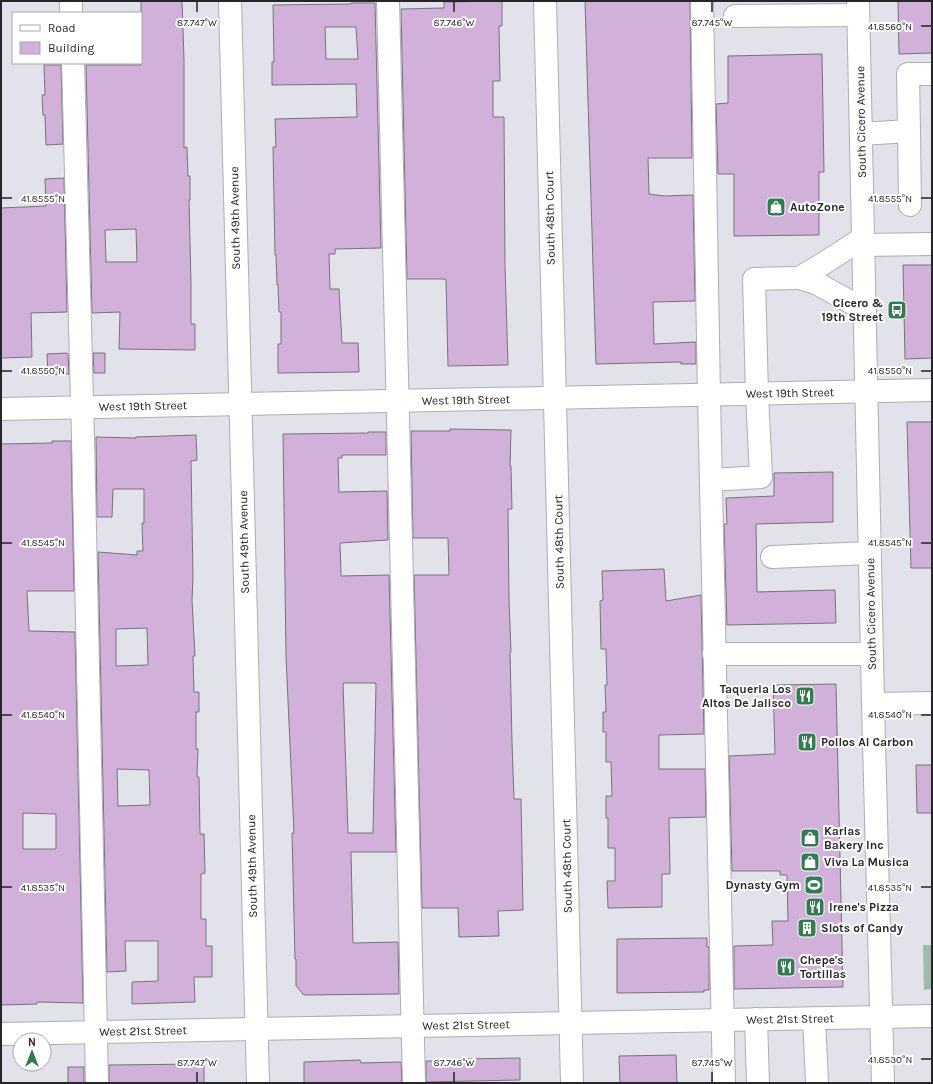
<svg xmlns="http://www.w3.org/2000/svg" width="933" height="1084" viewBox="0 0 933 1084" font-family="Karla,sans-serif">
	<style>
		.green { fill: #9ebda8 }
		.building { fill: #d1b0da; stroke: #787279; fill-rule: evenodd }
		.lines { fill: none; stroke-linecap: round; stroke-linejoin: round }
		.minor-casing { stroke: #adadb6; stroke-width: 24 }
		.major-casing { stroke: #adadb6; stroke-width: 24 }
		.minor { stroke: #fff; stroke-width: 22 }
		.major { stroke: #fff; stroke-width: 22 }
		.ticks { fill: none; stroke: #262529; stroke-width: 1.5 }
		.labels { text-anchor: middle; stroke-width: 4; stroke-linejoin: round; paint-order: stroke }
		.street-label { font-size: 12px; fill: #262529; stroke: #fff }
		.poi-label { font-size: 12px; font-weight: bold; fill: #262529; stroke: #fff; text-anchor: start }
		.ticks-label { font-size: 10px; text-anchor: middle; fill: #262529; stroke: #fff; stroke-width: 4; stroke-linejoin: round; paint-order: stroke }
	</style>
	<rect width="100%" height="100%" fill="#e2e2eb"/>
	<polygon class="green" points="923,945 932,945 932,989 924,990"/>
	<g class="building">
		<path d="M141,1h41l2,58v89l3,-1 1,29h2v24h-1l2,84v40h4v26l-76,-1 1,-37 -28,1 -6,-248h55zM136,229l1,33h-31l-1,-32z"/>
		<polygon points="502,1 502,26 499,26 500,81 493,81 493,117 504,117 505,265 508,365 448,366 446,280 445,279 407,279 401,9 444,8 444,2"/>
		<polygon points="585,1 690,1 692,158 648,158 649,194 664,196 693,195 695,301 653,302 654,344 696,342 696,364 681,364 681,362 596,364"/>
		<polygon points="898,1 932,1 932,53 899,54"/>
		<path d="M351,3h24l6,245 -46,1v5h-6l1,35h9l3,54h16l1,29 -81,1v-29h3v-32h-2l-1,-27h-1l-1,-30h-1l-2,-108h3l-1,-28 82,-2 -1,-33 -84,1v-23h2l-1,-57 78,-1zM325,27h31l2,32h-32z"/>
		<polygon points="822,54 824,172 819,172 819,235 734,236 734,174 718,174 716,104 728,103 728,56"/>
		<polygon points="44,65 61,65 63,144 46,145 45,115 43,115 42,95 45,95"/>
		<polygon points="64,178 67,312 31,313 32,357 1,358 1,208 46,206 45,179"/>
		<polygon points="903,265 932,265 932,358 905,359"/>
		<polygon points="67,353 68,354 69,374 48,375 47,354"/>
		<polygon points="93,353 105,353 105,373 94,373"/>
		<polygon points="907,422 932,422 932,568 911,568"/>
		<polygon points="450,429 511,430 510,466 511,466 512,509 508,509 509,600 511,652 510,652 512,742 514,799 521,799 523,910 498,911 499,936 459,937 458,908 422,908 414,575 449,575 448,539 448,538 413,538 411,431 450,431"/>
		<path d="M368,432h18v23h-44v3h-4l1,34 48,-1 1,49 -48,3 1,33 48,-1 7,277h-45l2,91 45,-1 1,52 -95,1 -8,-9v-27h-1l-3,-126h2l-8,-177 -3,-222 85,-1zM343,683h33l-3,150h-25z"/>
		<path d="M196,435l1,25 -6,1 2,117 -1,22 3,56h-2l1,36h5v20h-3v37h2l-1,28h2l1,57h4l1,39 -4,1v45h5v27h6v31h-18l1,25 -63,2v-22l26,-1v-40h-33l1,30 -19,1 -9,-420 39,3v-4h6l-1,-28h2v-34h-31l-1,28h-15l-1,-80 40,1v-1zM147,628l1,37 -32,1v-37zM117,769l32,1 1,35 -32,1z"/>
		<path d="M52,441h19l3,150h-47l2,40 46,1 8,371 -46,-1v2l-36,1v-561l51,-1zM23,813l33,1v35h-33z"/>
		<polygon points="833,472 833,522 756,524 757,592 835,590 836,623 727,625 724,524 727,524 726,498 774,496 774,473"/>
		<polygon points="664,569 666,601 701,595 704,734 659,735 659,769 705,769 706,817 669,818 670,874 662,874 662,907 608,908 607,881 615,881 615,848 608,848 608,818 606,818 606,796 612,796 611,762 606,762 606,732 603,732 603,712 606,712 605,685 607,685 606,649 601,649 600,601 603,600 602,571"/>
		<polygon points="836,684 843,987 734,989 734,946 773,945 772,921 788,921 787,875 780,875 780,871 732,871 729,756 775,754 773,685"/>
		<polygon points="916,765 932,765 932,813 917,813"/>
		<polygon points="707,938 707,947 709,947 709,990 704,990 704,992 617,993 617,939"/>
		<polygon points="676,1055 677,1083 620,1083 619,1056"/>
		<polygon points="520,1058 520,1080 426,1082 426,1061 463,1061 463,1059"/>
		<polygon points="360,1060 361,1063 401,1062 402,1083 304,1083 304,1062"/>
		<polygon points="204,1064 204,1083 109,1083 109,1065"/>
		<rect x="68" y="1067" width="16" height="16"/>
	</g>
	<g class="lines">
		<defs>
			<g id="minor">
				<polyline points="71,1 71,13"/>
				<polyline points="230,1 258,1083"/>
				<polyline points="388,1 414,1083"/>
				<polyline points="545,1 572,1083"/>
				<polyline points="702,1 709,395 724,1083"/>
				<polyline points="735,16 858,15"/>
				<polyline points="73,63 83,437 97,1083"/>
				<polyline points="909,131 908,74 932,74"/>
				<polyline points="861,134 909,131 910,205"/>
				<polyline points="863,238 821,265 799,278 816,283 865,310"/>
				<polyline points="863,245 932,244"/>
				<polyline points="1,409 932,390"/>
				<polyline points="711,480 761,477 757,394 754,279 799,278"/>
				<polyline points="772,557 870,553"/>
				<polyline points="714,654 872,654"/>
				<polyline points="873,704 932,703"/>
				<polyline points="814,1018 817,1083"/>
				<polyline points="756,1019 758,1083"/>
				<polyline points="1,1034 932,1016"/>
			</g>
			<polyline id="major" points="858,1 873,704 883,1083"/>
		</defs>
		<use href="#minor" class="minor-casing"/>
		<use href="#major" class="major-casing"/>
		<use href="#minor" class="minor"/>
		<use href="#major" class="major"/>
	</g>
	<path class="ticks" d="M197,2v10M454,2v10M712,2v10M921,26h10M2,198h10M921,198h10M2,371h10M921,371h10M2,543h10M921,543h10M2,715h10M921,715h10M2,887h10M921,887h10M921,1059h10M197,1072v10M454,1072v10M712,1072v10"/>
	<defs>
		<symbol id="shop-square" viewBox="-11 -11 22 22"><rect x="-9" y="-9" width="18" height="18" rx="4" fill="#2f7e4e" stroke="#fff"/><path d="M-5-2.5h2.3a2.7 3.5 0 0 1 5.4 0H5L5.5 6h-11ZM-1.5-2.5h3a1.5 2.3 0 0 0-3 0Z" fill="#fff"/></symbol>
		<symbol id="bus-square" viewBox="-11 -11 22 22"><rect x="-9" y="-9" width="18" height="18" rx="4" fill="#2f7e4e" stroke="#fff"/><path d="M-5-6H5V4H4V6H2V4H-2V6H-4V4H-5ZM-3.5-4V0h7V-4ZM-3.5 1.2v1.5H-2V1.2ZM2 1.2v1.5H3.5V1.2Z" fill="#fff"/></symbol>
		<symbol id="restaurant-square" viewBox="-11 -11 22 22"><rect x="-9" y="-9" width="18" height="18" rx="4" fill="#2f7e4e" stroke="#fff"/><path d="M-5-6h1v4h1v-4h1v4h1v-4h1v5L-1.5 .5V6h-2V.5L-5-1ZM5-6V6H3V1.5H1.5Q1.5-4 5-6Z" fill="#fff"/></symbol>
		<symbol id="stadium-square" viewBox="-11 -11 22 22"><rect x="-9" y="-9" width="18" height="18" rx="4" fill="#2f7e4e" stroke="#fff"/><path d="M0-5a6.5 5 0 1 0 0 10a6.5 5 0 1 0 0-10ZM-3.5-1.8h7v3.6h-7Z" fill="#fff"/></symbol>
		<symbol id="building-square" viewBox="-11 -11 22 22"><rect x="-9" y="-9" width="18" height="18" rx="4" fill="#2f7e4e" stroke="#fff"/><path d="M-4-6H4V6H1V3H-1V6H-4ZM-2.5-4.3h1.7v1.8h-1.7ZM.8-4.3h1.7v1.8H.8ZM-2.5-1h1.7V.8h-1.7ZM.8-1h1.7V.8H.8Z" fill="#fff"/></symbol>
	</defs>
	<g fill-rule="evenodd">
		<use href="#shop-square" x="765" y="196" width="22" height="22"/>
		<use href="#bus-square" x="886" y="299" width="22" height="22"/>
		<use href="#restaurant-square" x="794" y="685" width="22" height="22"/>
		<use href="#restaurant-square" x="796" y="731" width="22" height="22"/>
		<use href="#shop-square" x="799" y="827" width="22" height="22"/>
		<use href="#shop-square" x="799" y="851" width="22" height="22"/>
		<use href="#stadium-square" x="803" y="874" width="22" height="22"/>
		<use href="#restaurant-square" x="804" y="896" width="22" height="22"/>
		<use href="#building-square" x="796" y="917" width="22" height="22"/>
		<use href="#restaurant-square" x="775" y="956" width="22" height="22"/>
	</g>
	<g class="labels">
		<g class="street-label">
			<text transform="translate(861 122) rotate(-91)" y="4">South Cicero Avenue</text>
			<text transform="translate(235 218) rotate(-91)" y="4">South 49th Avenue</text>
			<text transform="translate(550 218) rotate(-91)" y="4">South 48th Court</text>
			<text transform="translate(790 393) rotate(-1)" y="4">West 19th Street</text>
			<text transform="translate(466 400) rotate(-1)" y="4">West 19th Street</text>
			<text transform="translate(143 406) rotate(-1)" y="4">West 19th Street</text>
			<text transform="translate(244 542) rotate(-91)" y="4">South 49th Avenue</text>
			<text transform="translate(559 542) rotate(-91)" y="4">South 48th Court</text>
			<text transform="translate(871 614) rotate(-91)" y="4">South Cicero Avenue</text>
			<text transform="translate(252 866) rotate(-91)" y="4">South 49th Avenue</text>
			<text transform="translate(567 866) rotate(-91)" y="4">South 48th Court</text>
			<text transform="translate(790 1019) rotate(-1)" y="4">West 21st Street</text>
			<text transform="translate(466 1025) rotate(-1)" y="4">West 21st Street</text>
			<text transform="translate(143 1031) rotate(-1)" y="4">West 21st Street</text>
		</g>
		<g class="poi-label">
			<text x="790" y="211">AutoZone</text>
			<text x="883" y="307" text-anchor="end">Cicero &amp;<tspan x="883" dy="14">19th Street</tspan></text>
			<text x="791" y="693" text-anchor="end">Taqueria Los<tspan x="791" dy="14">Altos De Jalisco</tspan></text>
			<text x="821" y="746">Pollos Al Carbon</text>
			<text x="824" y="835">Karlas<tspan x="824" dy="14">Bakery Inc</tspan></text>
			<text x="824" y="866">Viva La Musica</text>
			<text x="800" y="889" text-anchor="end">Dynasty Gym</text>
			<text x="829" y="911">Irene's Pizza</text>
			<text x="821" y="932">Slots of Candy</text>
			<text x="800" y="964">Chepe's<tspan x="800" dy="14">Tortillas</tspan></text>
		</g>
	</g>
	<g class="ticks-label">
		<text x="197" y="26">87.747°W</text>
		<text x="454" y="26">87.746°W</text>
		<text x="712" y="26">87.745°W</text>
		<text x="890" y="30">41.8560°N</text>
		<text x="43" y="202">41.8555°N</text>
		<text x="890" y="202">41.8555°N</text>
		<text x="43" y="374">41.8550°N</text>
		<text x="890" y="374">41.8550°N</text>
		<text x="43" y="546">41.8545°N</text>
		<text x="890" y="546">41.8545°N</text>
		<text x="43" y="718">41.8540°N</text>
		<text x="890" y="718">41.8540°N</text>
		<text x="43" y="891">41.8535°N</text>
		<text x="890" y="891">41.8535°N</text>
		<text x="890" y="1063">41.8530°N</text>
		<text x="197" y="1066">87.747°W</text>
		<text x="454" y="1066">87.746°W</text>
		<text x="712" y="1066">87.745°W</text>
	</g>
	<rect width="933" height="1084" fill="none" stroke="#262529" stroke-width="4"/>
	<rect x="12" y="12" width="130" height="52" fill="#ffffff" stroke="#a8a8a9"/>
	<rect x="20" y="25" width="20" height="6" fill="#ffffff" stroke="#a8a8a9"/>
	<text x="48" y="32" font-size="12" fill="#262529">Road</text>
	<rect x="20" y="42" width="20" height="12" fill="#d1b0da" stroke="#a8a8a9"/>
	<text x="48" y="52" font-size="12" fill="#262529">Building</text>
	<g transform="translate(32 1052)"><circle r="19" fill="#ffffff" stroke="#a8a8a9"/>
	<path d="M0-3L7 15L0 10L-7 15Z" fill="#2f7e4e"/>
	<text y="-6" font-size="11" font-weight="bold" text-anchor="middle" fill="#262529">N</text>
	</g>
</svg>
